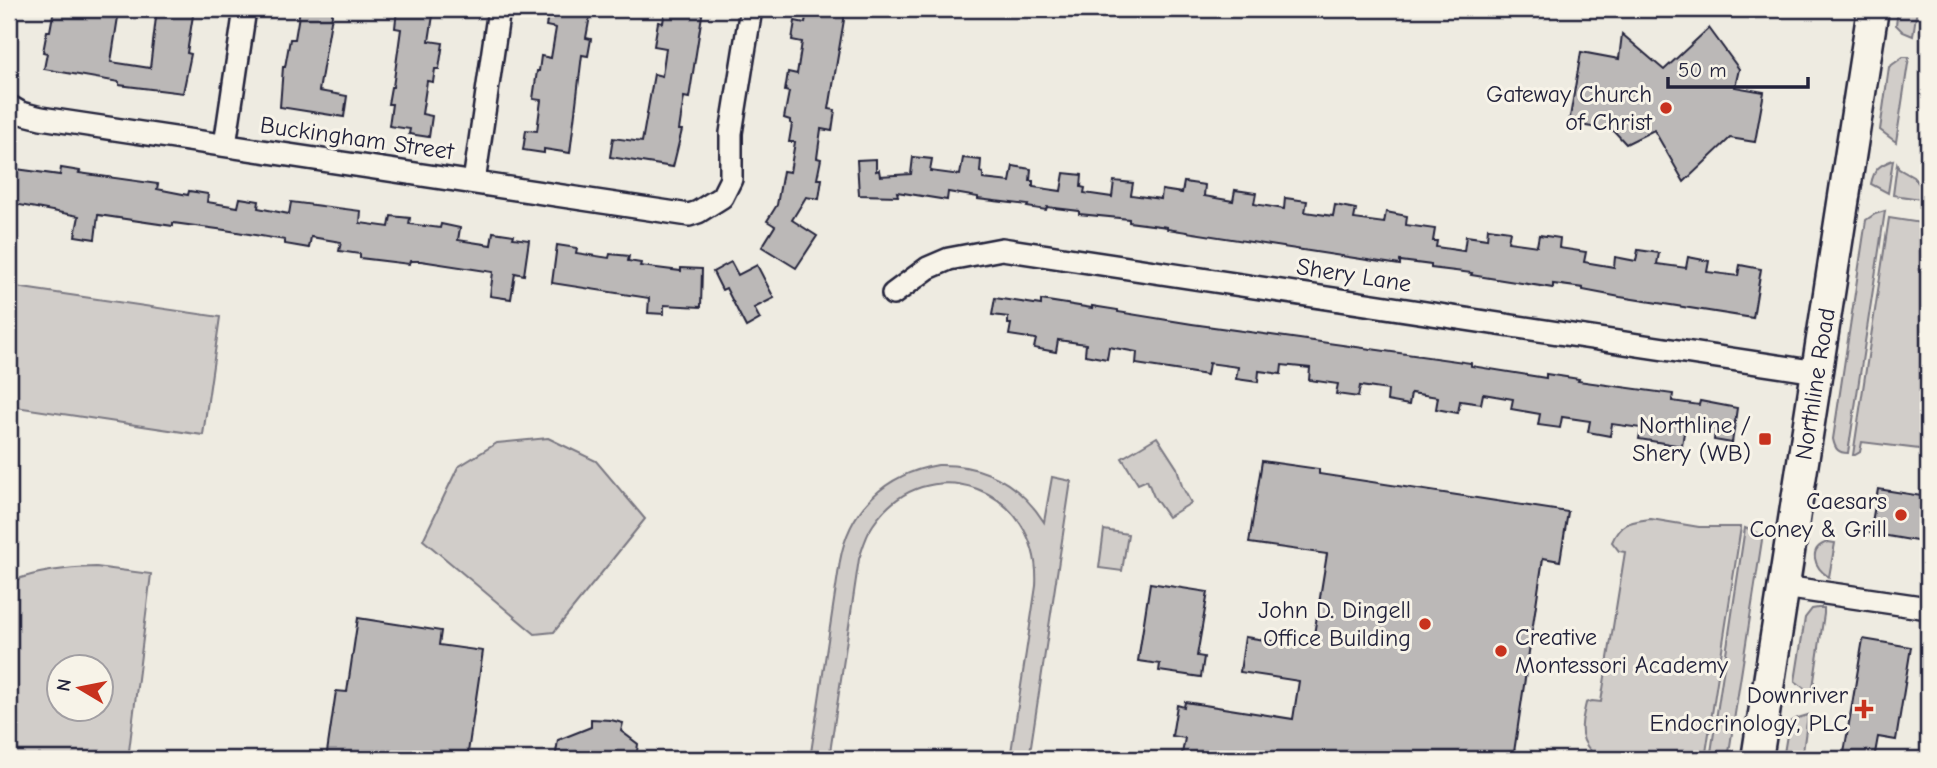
<svg xmlns="http://www.w3.org/2000/svg" width="1937" height="768" viewBox="0 0 1937 768" font-family="'Comic Neue',sans-serif">
	<style>
		.green { fill: #d1cdc9; stroke: #7a7882; stroke-width: 2; fill-rule: evenodd }
		.building { fill: #bbb8b7; stroke: #22223b; stroke-width: 2 }
		.lines { fill: none; stroke-linecap: round; stroke-linejoin: round }
		.minor-casing { stroke: #22223b; stroke-width: 26 }
		.secondary-casing { stroke: #22223b; stroke-width: 35 }
		.minor { stroke: #f7f3e8; stroke-width: 21 }
		.secondary { stroke: #f7f3e8; stroke-width: 30 }
		.poi-dot { fill: #c8321e; stroke: #f7f3e8; stroke-width: 2.5 }
		.labels { text-anchor: middle; stroke-width: 6; stroke-linejoin: round; paint-order: stroke }
		.poi-label { font-size: 24px; fill: #22223b; stroke: #f7f3e8; text-anchor: end }
		.street-label { font-size: 24px; fill: #22223b; stroke: #f7f3e8 }
	</style>
	<rect width="100%" height="100%" fill="#eeebe1"/>
	<filter id="ink" filterUnits="userSpaceOnUse"><feTurbulence type="fractalNoise" baseFrequency=".0143" numOctaves="2"/><feDisplacementMap in="SourceGraphic" scale="14" xChannelSelector="R" yChannelSelector="G"/><feConvolveMatrix kernelMatrix="1 2 1 2 8 2 1 2 1" color-interpolation-filters="sRGB"/></filter>
	<g filter="url(#ink)">
		<g class="green">
			<polygon points="1898,9 1917,9 1913,36 1903,32 1896,25"/>
			<polygon points="1903,57 1909,57 1896,142 1880,130 1889,67"/>
			<path d="M1893,160l-5,33 -17,-9c3,-15 8,-19 22,-24z"/>
			<polygon points="1897,164 1899,169 1913,177 1921,186 1928,190 1928,200 1893,195"/>
			<path d="M1885,211l-37,242c-10,0 -13,-4 -15,-14l33,-219 9,-6z"/>
			<polygon points="1889,218 1928,224 1928,450 1862,442 1860,452 1855,455 1853,455"/>
			<polygon points="9,286 220,317 203,435 9,406"/>
			<polygon points="1157,437 1177,468 1182,486 1191,503 1168,517 1154,497 1147,480 1138,484 1122,458"/>
			<polygon points="548,438 596,461 645,519 554,632 535,634 423,540 458,467 497,443"/>
			<path d="M938,465c46,-1 81,18 106,57l8,-45 19,4 -42,278h-19l26,-173c6,-98 -110,-141 -163,-61 -7,10 -10,22 -14,34l-30,200h-19l30,-198c9,-52 45,-87 98,-96z"/>
			<path d="M1651,519l48,8h42l-36,232h-106c-22,-18 -19,-30 -13,-56l6,-2 9,1 24,-150 -6,-1 -7,-9c9,-21 19,-20 39,-23z"/>
			<polygon points="1745,528 1757,533 1762,540 1728,759 1710,759"/>
			<polygon points="1104,530 1128,534 1122,571 1099,568"/>
			<path d="M1828,542l7,1 -6,34c-15,-9 -22,-29 -1,-35z"/>
			<path d="M96,567l55,7 -23,185h-119v-177c29,-11 56,-14 87,-15zM60,666h42v42h-42z"/>
			<polygon points="1818,608 1824,608 1824,614 1812,694 1795,681 1805,618 1812,609"/>
			<polygon points="1808,715 1802,759 1783,759 1789,723 1798,718"/>
		</g>
		<g class="building">
			<polygon points="54,9 91,9 90,13 118,17 111,62 150,68 157,9 194,9 187,53 191,54 183,93 119,85 119,82 44,69 47,53 43,52 47,31 50,31"/>
			<polygon points="300,9 333,9 319,91 347,96 344,117 280,107 283,67 285,67 290,39 295,39"/>
			<polygon points="397,9 434,9 429,41 443,43 439,69 435,69 433,82 427,81 422,114 432,116 429,137 409,134 410,129 389,126 392,104 388,104 391,87 393,87 401,29 395,28"/>
			<polygon points="549,9 570,9 569,13 590,16 586,38 591,39 588,56 582,55 570,153 544,149 544,153 523,150 526,130 537,131 541,100 533,99 537,71 539,71 541,56 551,58 556,28 546,26"/>
			<polygon points="665,9 703,9 689,98 684,97 679,130 682,130 673,167 610,157 613,138 642,142 654,74 662,76 666,48 654,46 658,22 663,23"/>
			<polygon points="807,9 844,9 844,20 829,109 835,110 832,131 821,129 817,158 821,159 817,179 822,179 819,199 806,197 792,220 817,236 796,268 762,247 775,226 767,221 777,205 783,171 790,172 795,142 789,142 792,124 790,123 790,120 784,118 789,92 785,91 788,72 797,74 802,42 792,40 795,21 805,23"/>
			<polygon points="1709,28 1739,69 1735,87 1764,92 1755,142 1730,138 1684,182 1654,130 1626,144 1614,131 1569,123 1581,52 1619,59 1622,34 1664,70"/>
			<polygon points="913,157 932,159 930,171 960,175 963,158 981,160 980,172 983,173 983,179 1010,182 1013,166 1031,169 1030,181 1033,181 1033,187 1061,191 1064,173 1082,175 1081,187 1085,188 1084,193 1112,197 1114,181 1133,183 1131,195 1161,199 1162,190 1182,193 1184,182 1205,185 1204,196 1233,201 1235,190 1256,193 1254,204 1284,209 1285,198 1307,201 1305,212 1333,216 1335,205 1356,209 1354,219 1384,223 1386,212 1407,216 1406,225 1435,229 1433,241 1437,241 1436,247 1464,251 1466,236 1487,239 1488,228 1510,231 1508,242 1537,246 1539,235 1560,238 1559,248 1586,252 1584,262 1614,267 1615,257 1636,261 1638,250 1659,253 1657,264 1686,268 1688,257 1709,261 1707,272 1738,276 1740,265 1761,269 1753,318 1620,297 1583,290 1583,288 1553,284 1553,288 1471,275 1472,273 1431,268 1431,265 1400,261 1400,265 1348,257 1167,229 1167,227 1129,222 1129,219 1079,214 1079,211 1047,207 1046,210 1027,207 1028,205 978,199 978,197 948,192 947,200 897,192 898,196 859,195 857,160 876,159 876,171 879,170 880,176 911,174"/>
			<polygon points="9,168 60,175 61,168 80,171 79,173 158,184 157,189 188,195 189,191 208,194 207,202 238,207 240,198 259,201 258,208 289,214 291,202 361,211 360,223 389,227 391,216 410,218 409,224 440,228 441,224 460,228 458,240 491,245 493,232 514,235 513,238 529,240 524,275 515,273 511,299 490,296 493,272 421,261 410,261 409,264 360,258 360,254 339,251 341,242 311,237 309,248 285,244 285,240 225,230 173,223 173,226 98,215 95,239 75,236 79,216 9,203"/>
			<polygon points="557,245 577,248 576,253 609,258 610,254 629,256 628,261 641,263 640,266 681,271 681,268 702,269 701,307 664,305 664,314 648,313 649,298 552,283"/>
			<polygon points="731,262 738,275 757,265 774,298 754,308 760,319 746,327 726,288 722,290 713,272"/>
			<polygon points="995,298 1041,305 1041,300 1092,308 1092,306 1118,310 1118,312 1192,324 1471,363 1471,366 1546,378 1546,374 1579,379 1578,381 1673,394 1672,401 1699,405 1700,401 1737,408 1732,443 1714,440 1715,430 1712,429 1713,423 1686,419 1682,446 1639,439 1641,428 1612,424 1610,436 1588,432 1590,421 1562,417 1560,428 1538,425 1540,414 1511,409 1513,399 1483,394 1481,404 1460,401 1458,413 1436,409 1438,397 1411,393 1409,405 1387,401 1388,390 1360,386 1358,397 1336,394 1338,384 1309,380 1310,368 1282,365 1281,374 1259,371 1258,382 1236,379 1238,367 1209,363 1207,375 1136,364 1137,352 1109,347 1107,359 1085,355 1086,344 1058,340 1056,352 1034,348 1036,339 1009,335 1011,324 1008,324 1008,317 992,315"/>
			<polygon points="1262,461 1319,469 1319,474 1568,512 1560,561 1543,558 1513,759 1181,759 1185,738 1172,736 1177,705 1184,707 1185,702 1293,719 1299,681 1240,672 1245,637 1312,647 1327,554 1249,543"/>
			<polygon points="1878,489 1928,497 1928,543 1870,533"/>
			<polygon points="1150,583 1208,592 1197,656 1204,657 1201,677 1159,671 1160,664 1138,661"/>
			<polygon points="358,618 441,631 439,645 483,651 467,759 326,759 336,691 347,692"/>
			<polygon points="1863,639 1911,647 1896,740 1878,737 1874,759 1843,759"/>
			<polygon points="591,719 611,720 623,723 621,731 638,744 636,759 555,759 558,740 591,727"/>
		</g>
		<g class="lines">
			<defs>
				<g id="minor">
					<polyline points="9,106 21,113 41,118 689,215 698,212 722,197 731,179 731,133 751,9"/>
					<polyline points="225,145 245,9"/>
					<polyline points="474,182 499,9"/>
					<polyline points="893,294 928,268 949,259 1002,249 1817,372"/>
					<polyline points="1784,587 1928,608"/>
				</g>
				<polyline id="secondary" points="1757,759 1873,9"/>
			</defs>
			<use href="#minor" class="minor-casing"/>
			<use href="#secondary" class="secondary-casing"/>
			<use href="#minor" class="minor"/>
			<use href="#secondary" class="secondary"/>
		</g>
	</g>
	<g class="poi-dot">
		<circle cx="1666" cy="108" r="7"/>
		<rect x="1758" y="432" width="14" height="14" rx="3.5"/>
		<circle cx="1901" cy="515" r="7"/>
		<circle cx="1425" cy="624" r="7"/>
		<circle cx="1501" cy="651" r="7"/>
		<path d="M1860.5 698.5h7v7h7v7h-7v7h-7v-7h-7v-7h7z"/>
	</g>
	<g class="labels">
		<g class="poi-label">
			<text x="1652" y="102">Gateway Church<tspan x="1652" dy="28">of Christ</tspan></text>
			<text x="1751" y="433">Northline /<tspan x="1751" dy="28">Shery (WB)</tspan></text>
			<text x="1887" y="509">Caesars<tspan x="1887" dy="28">Coney &amp; Grill</tspan></text>
			<text x="1411" y="618">John D. Dingell<tspan x="1411" dy="28">Office Building</tspan></text>
			<text x="1515" y="645" text-anchor="start">Creative<tspan x="1515" dy="28">Montessori Academy</tspan></text>
			<text x="1848" y="703">Downriver<tspan x="1848" dy="28">Endocrinology, PLC</tspan></text>
		</g>
		<g class="street-label">
			<text transform="translate(357 138) rotate(8)" y="8">Buckingham Street</text>
			<text transform="translate(1354 275) rotate(9)" y="8">Shery Lane</text>
			<text transform="translate(1815 384) rotate(-81)" y="8">Northline Road</text>
		</g>
	</g>
	<rect width="1937" height="768" fill="none" stroke="#f7f3e8" stroke-width="35"/>
	<rect x="18" y="18" width="1902" height="733" fill="none" stroke="#22223b" stroke-width="2.5" filter="url(#ink)"/>
	<g transform="translate(80 688) rotate(280)"><circle r="33" fill="#f7f3e8" stroke="#a29fa3" stroke-width="2"/>
	<path d="M0-5L12 26L0 18L-12 26Z" fill="#c8321e"/>
	<text y="-10" font-size="19" font-weight="bold" text-anchor="middle" fill="#22223b">N</text>
	</g>
	<path d="M1668 77v10h140v-10" fill="none" stroke="#22223b" stroke-width="3.5"/>
	<text x="1678" y="77" font-size="21" fill="#22223b" stroke="#f7f3e8" stroke-width="5" paint-order="stroke">50 m</text>
</svg>
